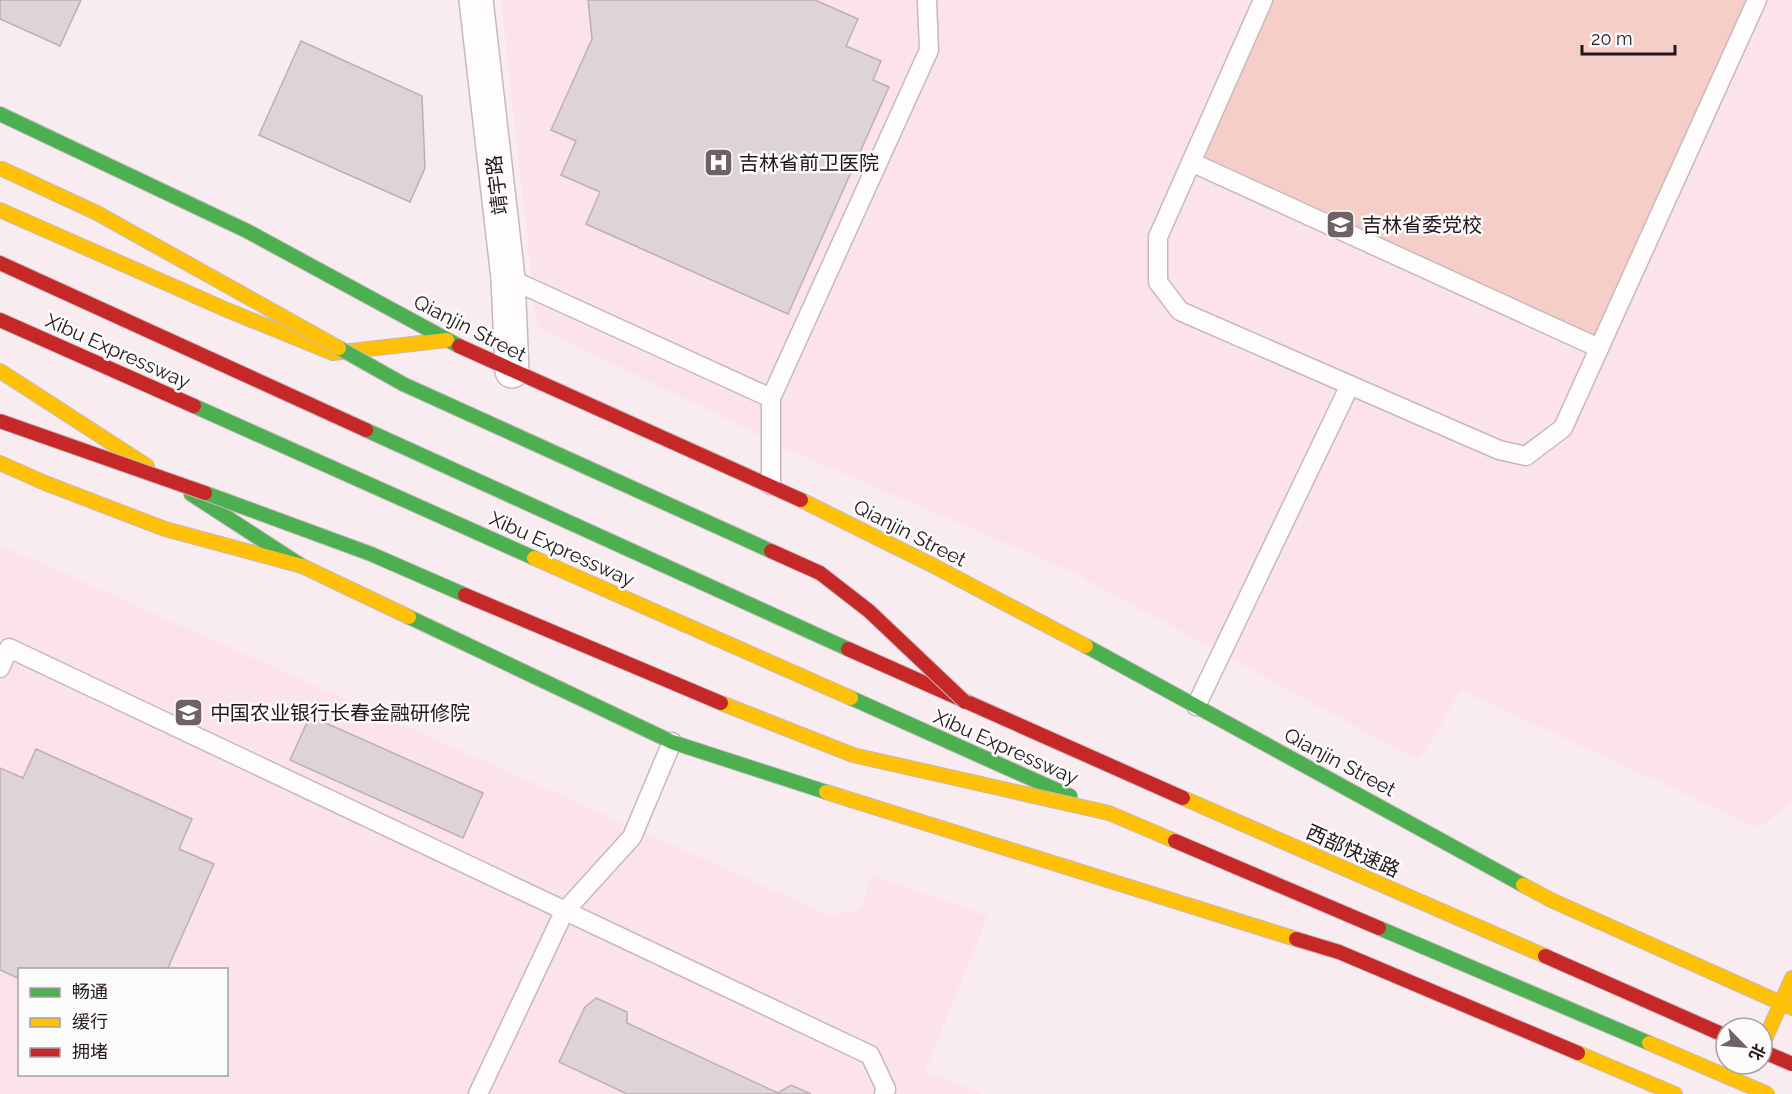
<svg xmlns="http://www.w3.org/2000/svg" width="1792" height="1094" viewBox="0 0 1792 1094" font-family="Raleway,'Noto Sans SC',sans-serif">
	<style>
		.built { fill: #fce2e9; fill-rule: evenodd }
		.green { fill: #f5cec7 }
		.building { fill: #ded3d8; stroke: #bbb0b5; stroke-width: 1.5 }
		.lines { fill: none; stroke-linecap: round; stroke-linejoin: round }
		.lane-casing { stroke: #c5b9bc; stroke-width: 21 }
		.street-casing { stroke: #c5b9bc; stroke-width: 36 }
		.fast-casing { stroke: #c5b9bc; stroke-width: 16 }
		.slow-casing { stroke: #c5b9bc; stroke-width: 16 }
		.jam-casing { stroke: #c5b9bc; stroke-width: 16 }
		.lane { stroke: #fefcfd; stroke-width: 18 }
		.street { stroke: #fefcfd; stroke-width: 33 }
		.fast { stroke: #4caf50; stroke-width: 14 }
		.slow { stroke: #ffc107; stroke-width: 14 }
		.jam { stroke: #c62828; stroke-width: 14 }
		.fast-bridge-casing { stroke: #c5b9bc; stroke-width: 16; stroke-linecap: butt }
		.slow-bridge-casing { stroke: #c5b9bc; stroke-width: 16; stroke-linecap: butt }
		.jam-bridge-casing { stroke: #c5b9bc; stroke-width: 16; stroke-linecap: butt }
		.fast-bridge { stroke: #4caf50; stroke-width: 14 }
		.slow-bridge { stroke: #ffc107; stroke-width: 14 }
		.jam-bridge { stroke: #c62828; stroke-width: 14 }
		.labels { text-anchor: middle; stroke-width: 5; stroke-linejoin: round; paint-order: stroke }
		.poi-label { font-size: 20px; fill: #24171c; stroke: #fbfbfb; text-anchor: start }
		.street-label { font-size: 20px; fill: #24171c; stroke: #fbfbfb }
	</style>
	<rect width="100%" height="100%" fill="#f9ecf0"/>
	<g class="built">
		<polygon points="501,0 1792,0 1792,802 1758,828 1461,690 1419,761 1070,571 788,450 537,326"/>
		<path d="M3,546l826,369 31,-5 12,-35 116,41 -63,155 57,23h-982v-542zM20,970h206v104h-206z"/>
	</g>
	<polygon class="green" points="1263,0 1757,0 1599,348 1191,162"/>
	<g class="building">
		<polygon points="0,0 81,0 60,46 0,19"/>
		<polygon points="588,0 815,0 858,19 846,46 881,61 873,80 889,87 788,314 586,224 600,192 561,175 576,141 551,130 592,39"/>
		<polygon points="301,41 422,96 425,168 410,202 259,135"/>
		<polygon points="310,716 483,793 463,838 290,760"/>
		<polygon points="36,749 192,819 179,849 214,864 167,970 20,970 20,979 0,970 0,768 23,778"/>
		<polygon points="596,998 627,1012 627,1023 778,1093 791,1085 811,1094 627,1094 559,1062 585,1007"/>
	</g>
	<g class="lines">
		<defs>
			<g id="lane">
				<polyline points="1263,0 1158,237 1158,282 1180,311 1499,450 1526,456 1563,428 1757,0"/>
				<polyline points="1191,162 1599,348"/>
				<polyline points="508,278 771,398 929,50 927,0"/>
				<polyline points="771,485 771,398"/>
				<polyline points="0,668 9,648 870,1055 886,1089 884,1094"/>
				<polyline points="1196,706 1350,385"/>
				<polyline points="478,1094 564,912 632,837 672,742"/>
			</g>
			<polyline id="street" points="476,0 508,278 512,371"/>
			<g id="fast">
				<polyline points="0,114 247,231 459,346"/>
				<polyline points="194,406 534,558"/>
				<polyline points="366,430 848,649"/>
				<polyline points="191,494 302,566"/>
				<polyline points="409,617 672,742 826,792"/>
				<polyline points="1086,646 1523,885"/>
				<polyline points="851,698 1070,796"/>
			</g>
			<g id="slow">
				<polyline points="0,210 227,310 333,353 447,340"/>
				<polyline points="0,371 147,466"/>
				<polyline points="0,463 45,483 165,529 302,566 409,617"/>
				<polyline points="801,500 934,566 1086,646"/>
				<polyline points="534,558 851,698"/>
				<polyline points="826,792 1296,939"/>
				<polyline points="1183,798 1545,956"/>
				<polyline points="1523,885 1551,900 1792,1008"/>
				<polyline points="1762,1046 1792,978"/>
				<polyline points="1578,1053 1675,1094"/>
			</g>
			<g id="jam">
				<polyline points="0,263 366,430"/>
				<polyline points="0,320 194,406"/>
				<polyline points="459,346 801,500"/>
				<polyline points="848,649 1183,798"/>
				<polyline points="1296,939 1339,952 1578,1053"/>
				<polyline points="1545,956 1726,1036"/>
			</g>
		</defs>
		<use href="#lane" class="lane-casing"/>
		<use href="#street" class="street-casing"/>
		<use href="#fast" class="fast-casing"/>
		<use href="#slow" class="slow-casing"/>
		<use href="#jam" class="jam-casing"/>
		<use href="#lane" class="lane"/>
		<use href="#street" class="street"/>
		<use href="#fast" class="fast"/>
		<use href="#slow" class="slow"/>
		<use href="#jam" class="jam"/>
		<defs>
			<g id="fast-bridge">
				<polyline points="339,348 403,384 771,551"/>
				<polyline points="205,493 371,554 465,595"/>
				<polyline points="1379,928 1649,1043"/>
			</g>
			<g id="slow-bridge">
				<polyline points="0,168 97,213 339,348"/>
				<polyline points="721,703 853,755 1109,813 1175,841"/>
				<polyline points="1649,1043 1768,1094"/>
			</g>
			<g id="jam-bridge">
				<polyline points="0,421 205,493"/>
				<polyline points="771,551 820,573 869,611 965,702"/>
				<polyline points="465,595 721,703"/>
				<polyline points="1175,841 1379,928"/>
				<polyline points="1762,1051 1792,1064"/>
			</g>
		</defs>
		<use href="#fast-bridge" class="fast-bridge-casing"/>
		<use href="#slow-bridge" class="slow-bridge-casing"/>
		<use href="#jam-bridge" class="jam-bridge-casing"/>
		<use href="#fast-bridge" class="fast-bridge"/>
		<use href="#slow-bridge" class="slow-bridge"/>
		<use href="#jam-bridge" class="jam-bridge"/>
	</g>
	<defs>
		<symbol id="hospital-square" viewBox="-11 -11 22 22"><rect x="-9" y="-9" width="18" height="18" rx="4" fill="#6f6266" stroke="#fbfbfb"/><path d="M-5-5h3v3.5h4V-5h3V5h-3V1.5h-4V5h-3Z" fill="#fff"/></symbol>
		<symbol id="university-square" viewBox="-11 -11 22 22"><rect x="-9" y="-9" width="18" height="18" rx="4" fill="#6f6266" stroke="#fbfbfb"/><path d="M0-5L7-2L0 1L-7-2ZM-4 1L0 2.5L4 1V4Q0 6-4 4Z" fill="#fff"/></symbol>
	</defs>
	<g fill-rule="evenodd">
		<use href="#hospital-square" x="702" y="146" width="33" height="33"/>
		<use href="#university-square" x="1324" y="208" width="33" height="33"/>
		<use href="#university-square" x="172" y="696" width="33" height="33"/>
	</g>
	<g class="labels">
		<g class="poi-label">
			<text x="739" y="170">吉林省前卫医院</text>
			<text x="1362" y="232">吉林省委党校</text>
			<text x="210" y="720">中国农业银行长春金融研修院</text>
		</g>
		<g class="street-label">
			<text transform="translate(497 185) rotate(-97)" y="7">靖宇路</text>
			<text transform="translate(470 328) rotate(27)" y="7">Qianjin Street</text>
			<text transform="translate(118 351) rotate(24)" y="7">Xibu Expressway</text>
			<text transform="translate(910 533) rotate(27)" y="7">Qianjin Street</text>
			<text transform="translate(562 549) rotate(24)" y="7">Xibu Expressway</text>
			<text transform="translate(1006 747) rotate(24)" y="7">Xibu Expressway</text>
			<text transform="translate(1340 762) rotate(28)" y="7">Qianjin Street</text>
			<text transform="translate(1353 851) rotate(24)" y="7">西部快速路</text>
		</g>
	</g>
	<rect x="18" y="968" width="210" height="108" fill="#fbfbfb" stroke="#a5a0a2" stroke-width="1.5"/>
	<rect x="30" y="988" width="30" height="9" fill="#4caf50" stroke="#a5a0a2" stroke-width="1.5"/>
	<text x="72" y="998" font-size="18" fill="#24171c">畅通</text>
	<rect x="30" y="1018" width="30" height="9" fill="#ffc107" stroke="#a5a0a2" stroke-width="1.5"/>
	<text x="72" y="1028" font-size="18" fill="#24171c">缓行</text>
	<rect x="30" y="1048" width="30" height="9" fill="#c62828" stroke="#a5a0a2" stroke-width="1.5"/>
	<text x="72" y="1058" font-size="18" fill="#24171c">拥堵</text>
	<g transform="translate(1744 1046) rotate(115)"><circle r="28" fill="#fbfbfb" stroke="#a5a0a2" stroke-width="1.5"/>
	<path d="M0-4.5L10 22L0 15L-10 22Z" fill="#6f6266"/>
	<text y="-9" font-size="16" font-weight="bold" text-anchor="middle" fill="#24171c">北</text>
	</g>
	<path d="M1582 45v9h93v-9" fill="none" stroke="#24171c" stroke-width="3"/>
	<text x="1591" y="45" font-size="18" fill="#24171c" stroke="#fbfbfb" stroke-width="4.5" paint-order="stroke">20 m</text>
</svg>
